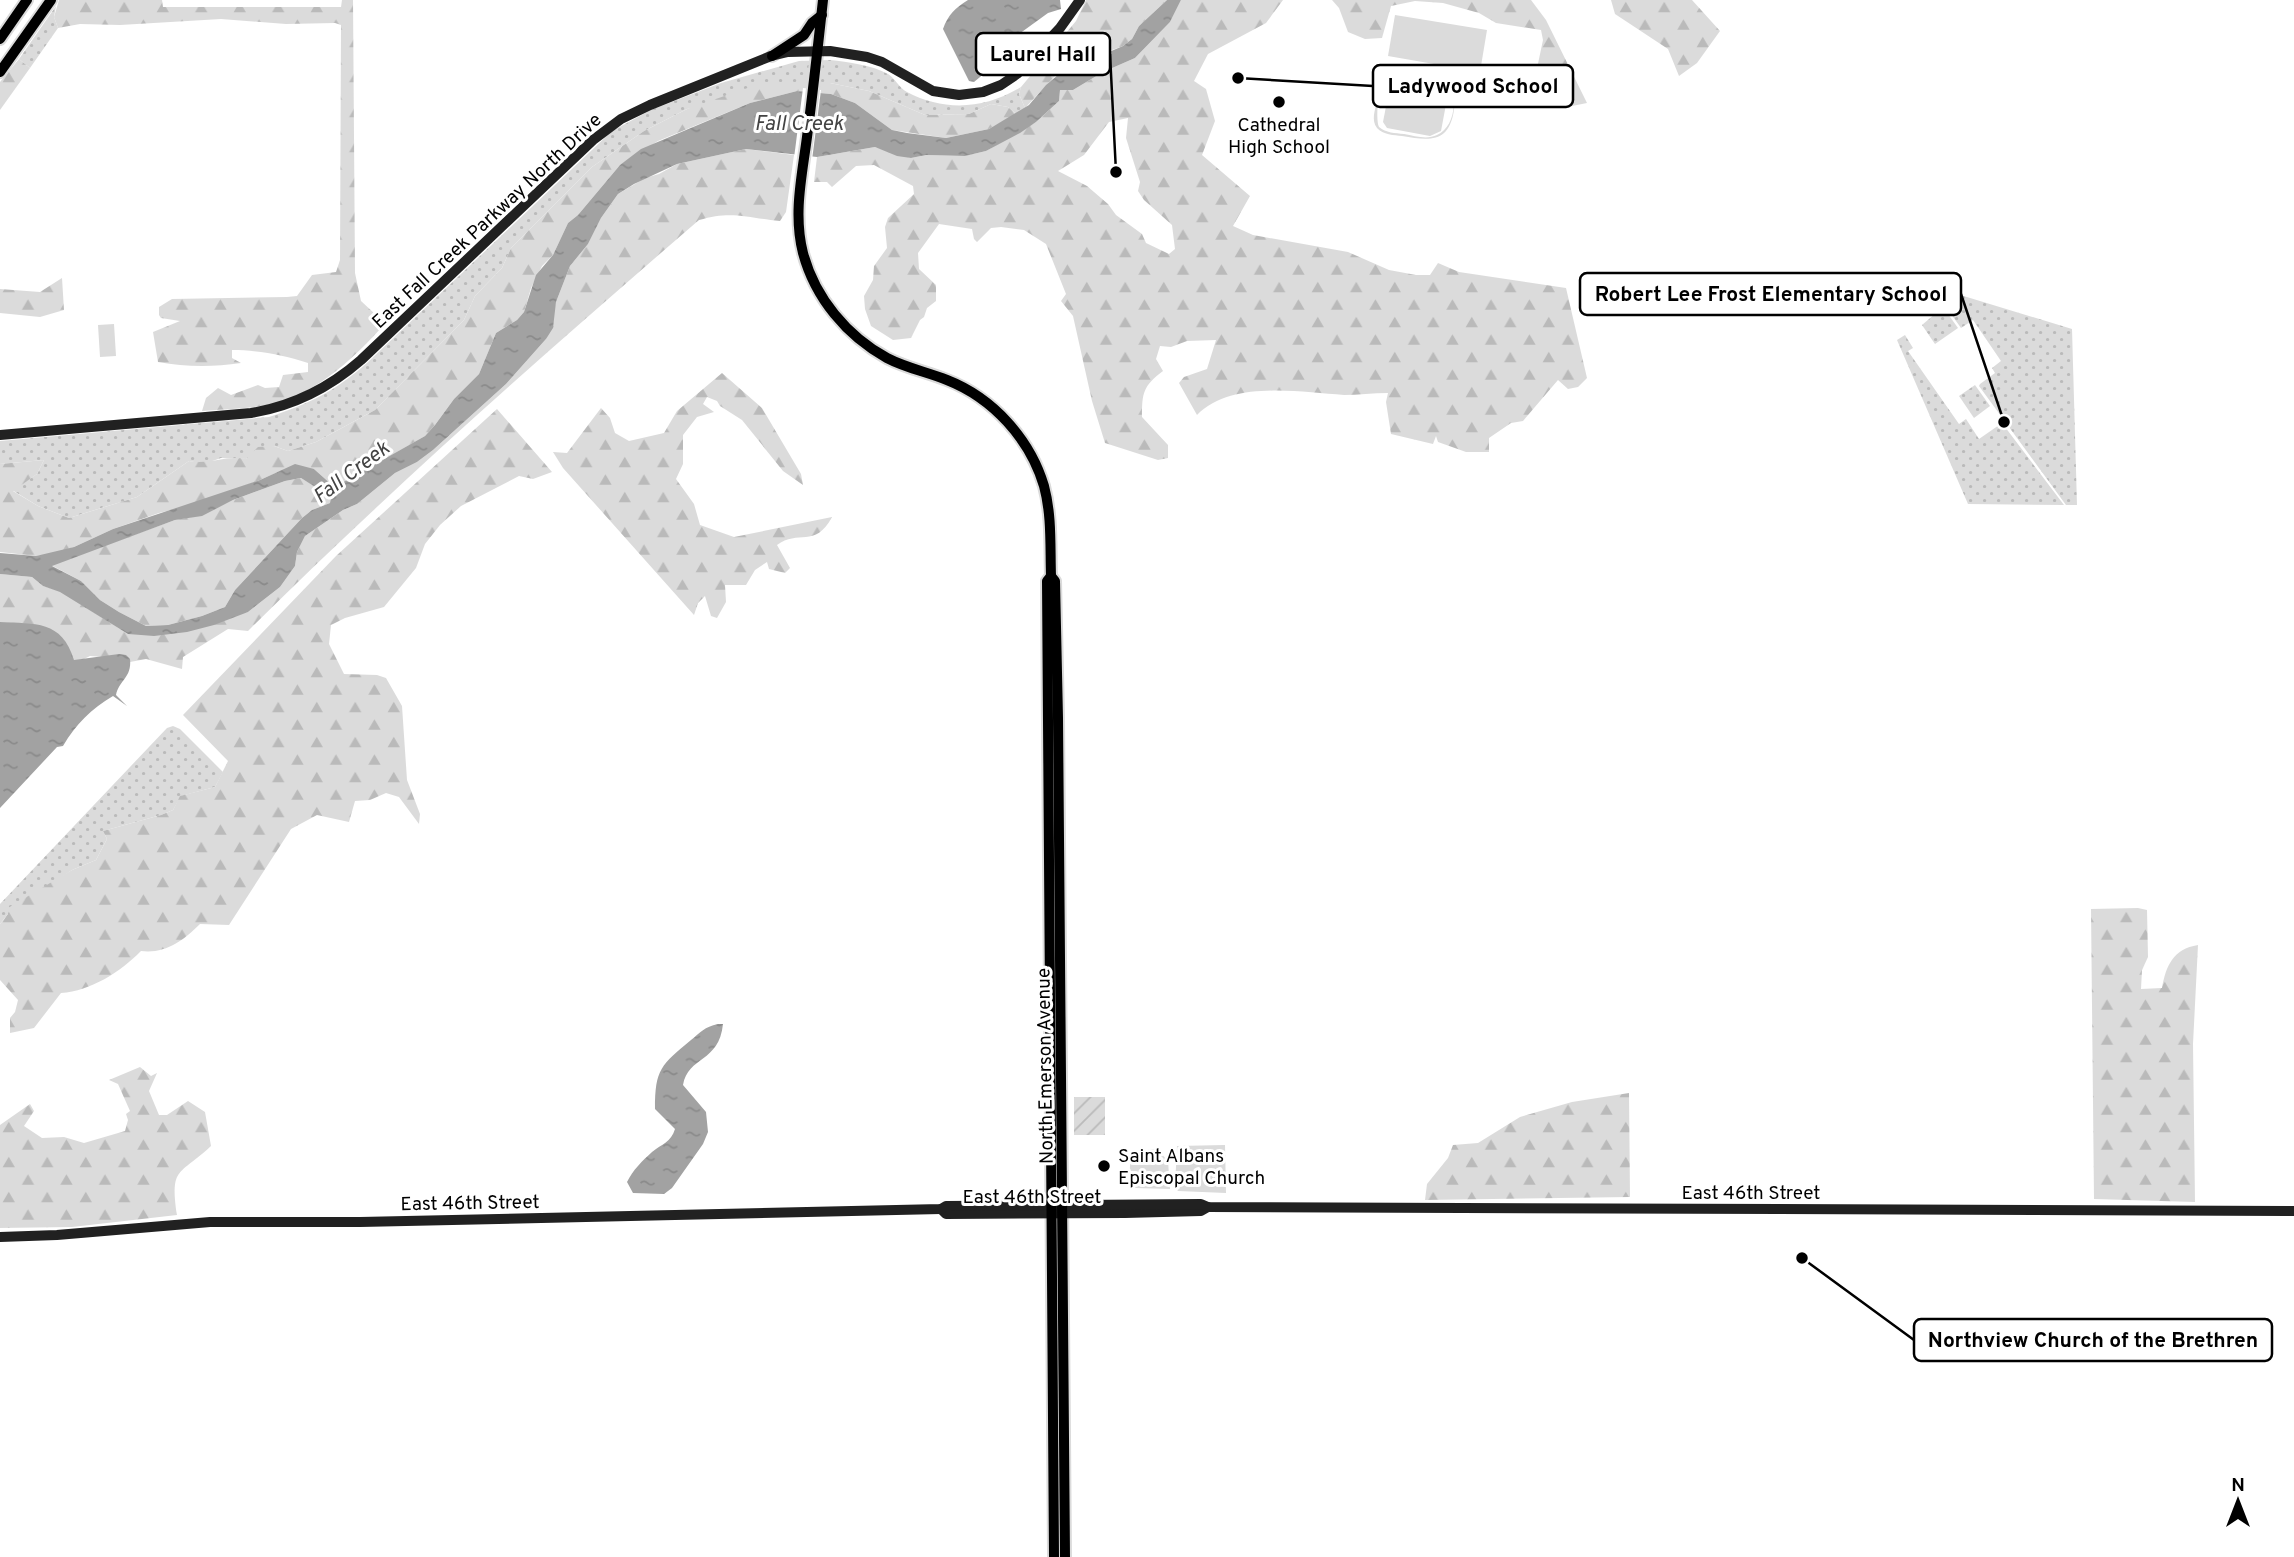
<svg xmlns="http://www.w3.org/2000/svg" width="2294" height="1557" viewBox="0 0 2294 1557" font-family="Overpass,sans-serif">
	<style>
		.grass { fill: url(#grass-dots) }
		.forest { fill: url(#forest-firs); fill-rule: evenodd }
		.garden { fill: url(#garden-furrows) }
		.pitch { fill: #dbdbdb; fill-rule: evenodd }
		.water { fill: url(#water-ripples); fill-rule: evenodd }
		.pier { fill: #fff }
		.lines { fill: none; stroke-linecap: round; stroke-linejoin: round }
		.primary-casing { stroke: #dbdbdb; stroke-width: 14 }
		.secondary { stroke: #212121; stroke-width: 10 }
		.primary { stroke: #000; stroke-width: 10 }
		.poi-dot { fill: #000; stroke: #fff; stroke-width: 2.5 }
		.labels { text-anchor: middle; stroke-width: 6; stroke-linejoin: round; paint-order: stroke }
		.poi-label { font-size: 19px; fill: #000; stroke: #fff }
		.street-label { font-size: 19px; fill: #000; stroke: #fff }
		.water-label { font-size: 21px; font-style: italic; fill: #434343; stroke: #fff }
		.leader { fill: none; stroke: #000; stroke-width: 2.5 }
		.callout-dot { fill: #000; stroke: #fff; stroke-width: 2.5 }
		.callout { fill: #fff; stroke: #000; stroke-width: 2.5 }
		.callout-label { font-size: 21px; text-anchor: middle; font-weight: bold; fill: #000 }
	</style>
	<defs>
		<pattern id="grass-dots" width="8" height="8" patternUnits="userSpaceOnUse" patternTransform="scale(1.75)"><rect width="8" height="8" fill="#dbdbdb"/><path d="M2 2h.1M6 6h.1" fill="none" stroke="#bababa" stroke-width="1.8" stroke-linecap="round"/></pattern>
		<pattern id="forest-firs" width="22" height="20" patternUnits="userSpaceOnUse" patternTransform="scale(1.75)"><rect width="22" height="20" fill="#dbdbdb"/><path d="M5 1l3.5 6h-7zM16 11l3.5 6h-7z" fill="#bababa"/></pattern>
		<pattern id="garden-furrows" width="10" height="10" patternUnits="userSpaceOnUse" patternTransform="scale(1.75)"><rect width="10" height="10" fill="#dbdbdb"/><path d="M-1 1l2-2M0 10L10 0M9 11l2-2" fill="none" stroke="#bababa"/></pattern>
		<pattern id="water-ripples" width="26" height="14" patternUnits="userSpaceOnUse" patternTransform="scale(1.75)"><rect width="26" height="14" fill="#a2a2a2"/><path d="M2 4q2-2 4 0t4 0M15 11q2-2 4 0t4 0" fill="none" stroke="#8a8a8a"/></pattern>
	</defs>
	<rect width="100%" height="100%" fill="#fff"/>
	<g class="grass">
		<polygon points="56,6 54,17 58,28 30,68 19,59"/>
		<path d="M830,60c18,2 42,5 58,14 7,4 11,14 19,18 38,20 78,17 114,-5l-2,7 6,14 -9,6 -8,-7 -17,-3 -22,10 -44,1 -56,-24 -39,-8 -143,26 -43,22 -52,36 -81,81 -9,20 -27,28 -11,24 -89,90 -59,32 -28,9 -14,-5 -28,13 -25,-1 -17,6 -15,-3 -52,36 -68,21 -31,-12 -26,-16 25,-16 7,-14 -44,4v-23l269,-24c42,-14 65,-25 99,-55l244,-231 39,-21 70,-27 78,-22z"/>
		<polygon points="1957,294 2072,329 2077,505 2066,505 1979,386 1980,384 1995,373 1992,368 2001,361 1973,320 1961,328 1946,307"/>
		<polygon points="1943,307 1958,328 1935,344 1922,325"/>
		<polygon points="1905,335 1913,348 1908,351 1959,424 1966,419 1979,439 2002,423 2064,505 1968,504 1897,340"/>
		<polygon points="1975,385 1990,406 1974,418 1959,396"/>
		<polygon points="173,726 180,729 223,772 215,787 181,796 173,810 161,815 103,831 107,839 96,860 72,870 8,914 0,924 0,904 167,728"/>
	</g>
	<g class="forest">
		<path d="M59,0h103l1,7h178l1,-7h11l2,273 6,28 14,13 18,1c-34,38 -74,80 -126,90 -21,4 -44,4 -65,6l4,-13 12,-10 13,7 27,-10 7,3 14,-1 4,-12 25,-3v-9c-24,-8 -51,-13 -76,-13v8l9,5c-28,4 -55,4 -83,-1l-5,-30 27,-11 -19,-3 -2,-3v-8l13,-8 115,-2 10,-1 15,-21 24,-3 4,-12 1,-235 -6,-2 -49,1 -65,-5 -101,6 -40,-1 -22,4 -4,-11z"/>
		<polygon points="1086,0 1167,0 1139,26 1132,39 1123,46 1077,63 1055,76 1025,108 1019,94 1021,87 1076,21"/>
		<path d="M1181,0h102l-17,23 -58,31 -14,27 12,8 9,32 -13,34 48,41 -17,30 20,9 95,17 41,18 27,5h14l8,-12 21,9 107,16 21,90 -9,9 -10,2 -10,-9 -35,41 -12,2 -22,15v14h-23l-28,-10 -2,-6 -3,8 -42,-10 -5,-32 2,-9c-15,0 -30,2 -44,2 -45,-3 -112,-15 -147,20l-18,-32 5,-6 23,-8 9,-29 -29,1 -16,6 -11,-1 -4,13 7,12c-20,15 -21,22 -21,46l26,28v13l-10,2 -53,-17 -13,-42 -19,-85 -12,-15 5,-7 -20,-50 -22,-14 -23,-3 -10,1 -14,14 -3,-3 -2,-10 -33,-5 -21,29 1,16 17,16v16l-9,7 -3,9 -4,3 -9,18 -18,2 -22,-14 -6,-17 -1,-13 9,-16 1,-14 13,-18 -2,-21 3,-9 26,-24 -1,-8 -39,-21 -18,1 -24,21 -5,-5h-13l3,-25 58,-10 36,11 15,-3 39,1 21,-5 50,-29 23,-21 1,-11h13l30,-18 32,-14 35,-36zM1128,118l-2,20 14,44 -2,9 6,9 28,25 3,24 -6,5 -23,-11 -4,-9 -26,-19 -8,-11 -21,-18 -29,-15 26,-16 25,-33z"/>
		<polygon points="1332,0 1531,0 1546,20 1587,103 1562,108 1520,103 1532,92 1543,40 1541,30 1496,23 1479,13 1443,3 1415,1 1391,6 1382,38 1365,39 1348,32 1339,8"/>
		<polygon points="1611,0 1692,0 1720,31 1697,63 1679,76 1668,49 1615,14"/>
		<polygon points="19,59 30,68 0,110 0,82"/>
		<path d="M762,83h68l39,8 56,24 44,-1 22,-10 17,3 8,7 -27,15 -43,9 -54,-8 -37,-27 -24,-9 -34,-3 -47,12 -92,38 -38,24 -42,50 -10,8 -15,32 -11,11 -11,22 -7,24 -7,8 -21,13 -17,41 -25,25 -19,26 -10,11 -84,48 -9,1 -18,-16 -34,2 -20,9 -65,24 -36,9 -46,16 -39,18 -22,7 -16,2 -36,-4v-88l44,-4 -7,14 -24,17 25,15 31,12 68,-21 52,-36c20,4 37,-6 57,-2l12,-12 16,-1 14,5 28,-9 59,-32 89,-90 11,-24 27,-28 9,-20 81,-81 52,-36 43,-22z"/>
		<path d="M746,149l48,6 -8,57 -6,9c-33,-3 -48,-11 -81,-1 -154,133 -307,268 -451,411l-20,-2 -45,28 -1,12 -36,-10 -16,3v-3l-40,-3 -10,5 -6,-1 -36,-35 -38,-3v-48l32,3 11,9 17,5 68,43 120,-22 32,-25 15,-21 2,-14 8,-16 38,-26 14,-6 38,-31 22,-11 16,-12 73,-66 40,-45 10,-37 14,-36 18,-22 13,-26 17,-24 27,-16 14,-4 18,-10z"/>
		<polygon points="62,278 64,310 40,317 0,313 0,289 40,292"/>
		<path d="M722,373l40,35 39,66 2,11 -20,-14 -41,-51 -22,-14 -3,-5 -10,-4 -4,7 11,8 -17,5 -14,18v29l-7,15 18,25 6,21 34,12 98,-20c-17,32 -34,12 -55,28l13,23 -5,5 -16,-4 -2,-7 -12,8 -9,15h-21l1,17 -9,16 -6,-2 -6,-20 -7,7 -4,12 -131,-147 -10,-16 14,1 34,-45 9,10 5,15 14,8 35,-8 13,-22z"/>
		<path d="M497,409l55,63 -19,7 -14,-3 -58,30 -21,19 -15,19 -9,24 -32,39 -39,11 -14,7 -2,19 15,30 33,1 9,3 16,28 5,74 13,34 -1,10 -20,-27 -13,-4 -16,7 -15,1 -6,21 -32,-7 -26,14 -62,96 -29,-1c-17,17 -35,30 -59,27 -21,21 -50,40 -80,42l-27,35 -24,5v-15l5,-6 3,-12 -18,-20v-56l8,-10v-6l64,-38 24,-10 11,-21 -4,-8 58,-16 12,-5 7,-14 35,-9 13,-26 -45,-46 153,-159z"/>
		<polygon points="301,478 331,496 330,503 312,510 302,518 235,590 225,607 202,616 168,625 146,626 119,612 100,600 81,581 51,565 175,520 202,515 233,500 285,481"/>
		<path d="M2138,908l9,2 1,47 -6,13 -1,19 21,-1c4,-22 11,-39 36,-43l-5,99 2,158 -101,-3 -3,-290z"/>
		<path d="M140,1067l11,9 6,-3 -8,18 10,24h8l21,-14 17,11 6,34c-32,30 -41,20 -34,69l-105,12 -72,1v-103l30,-21 4,7 -10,15 18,12 22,-1 20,6 41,-12 3,-11 -2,-6 4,-3 -12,-27 -9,-4z"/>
		<polygon points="1629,1093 1630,1197 1425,1200 1427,1184 1448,1158 1453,1145 1478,1143 1520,1117 1572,1102"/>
	</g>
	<rect class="garden" x="1074" y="1097" width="31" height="38"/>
	<g class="pitch">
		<polygon points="1395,15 1487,30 1480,72 1388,56"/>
		<path d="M1381,64l102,16v2l-39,-6c11,11 12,19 10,34 -5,33 -24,31 -52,26 -8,-1 -19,-1 -25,-8 -6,-8 -2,-18 0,-27 2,-12 1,-26 12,-34l-8,-2zM1396,68c13,2 31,2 43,8 21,10 19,50 -2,59 -10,5 -22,1 -33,-1 -9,-1 -18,-1 -25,-7 -4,-9 0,-46 6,-54 4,-5 6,-4 11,-5z"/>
		<polygon points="1393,70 1439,79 1449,88 1441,131 1430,136 1387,128 1383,122"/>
		<polygon points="114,324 116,356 100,357 98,325"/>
		<polygon points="1225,1145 1226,1193 1178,1191 1175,1187 1177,1146"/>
		<polygon points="1157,1149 1168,1161 1170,1189 1135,1188 1129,1181 1131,1151"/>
	</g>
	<g class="water">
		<path d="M968,0h92l1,9 -13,4 -29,21 -16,24 -29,24 -5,-1 -26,-52c5,-14 12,-21 25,-29z"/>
		<path d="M1167,0h14l-11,22 -35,36 -32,14 -30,18h-13l-1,11 -23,21 -16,11 -34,18 -21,5 -39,-1 -15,3 -14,-2 -22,-9 -58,10 -71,-8 -69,15 -43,20 -16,10 -17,24 -13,26 -18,22 -14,36 -3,26 -7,11 -40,45 -73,66 -16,12 -22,11 -38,31 -14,6 -38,26 -8,16 -2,14 -15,21 -32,25 -34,13 -27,7 -33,4 -26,-2 -68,-42 -17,-6 -11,-9 -32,-3v-21l36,3 38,-9 39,-18 147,-49 35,-16 19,5 18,16 8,-1 85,-48 10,-11 19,-26 25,-25 17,-41 21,-13 7,-8 12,-37 17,-20 15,-32 10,-8 42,-50 21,-16 109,-46 47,-12 34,3 24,9 37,27 15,3 39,5 43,-9 40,-24 17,-20 19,-16 25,-14 19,-3 14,-6 9,-7 7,-13zM301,478l30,19 -1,6 -18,7 -10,8 -67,72 -10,17 -23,9 -34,9 -22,1 -27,-14 -19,-12 -19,-19 -29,-15 123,-46 27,-4 31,-16 52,-19z"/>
		<path d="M0,622c35,2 62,-2 74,38l45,-6 7,1 4,4c2,19 -11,21 -14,36l11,11 -14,-10c-22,13 -37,28 -50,50l-6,1 -57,61z"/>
		<path d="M718,1024h5c-4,39 -35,32 -40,61l23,27 2,20 -5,12 -31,44 -8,6 -31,-1 -6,-11c6,-12 15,-21 25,-30 10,-8 19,-10 23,-23l-20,-20c0,-40 6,-44 36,-69 10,-8 13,-13 27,-16z"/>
	</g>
	<polygon class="pier" points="803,88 821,90 812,160 794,158"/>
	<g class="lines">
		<defs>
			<g id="primary">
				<path d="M823,0c-5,46 -10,91 -16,137 -5,39 -14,77 -4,116 12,45 44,83 84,105 19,10 40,14 60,22 46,18 83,59 97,106 8,30 6,60 7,90l4,5 3,137 7,839"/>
				<polyline points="0,39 27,0"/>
				<polyline points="772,56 804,35 812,23 822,15"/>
				<polyline points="0,72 51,0"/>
				<polyline points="1051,576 1047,581 1054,1557"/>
			</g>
		</defs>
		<use href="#primary" class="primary-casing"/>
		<g class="secondary">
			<path d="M0,435l251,-22c43,-7 78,-25 110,-53l232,-220 28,-21 29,-14 121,-49 17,-4 42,-1 37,6 15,5 51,29 26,4 24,-3 18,-7 16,-11 43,-46 20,-28"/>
			<polyline points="941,1209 946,1214 1125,1213 1201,1211 1208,1207"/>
			<polyline points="0,1237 57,1235 210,1222 360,1222 941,1209 946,1206 1201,1204 1208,1207 2294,1211"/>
		</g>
		<use href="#primary" class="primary"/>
	</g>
	<g class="poi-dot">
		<circle cx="1279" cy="102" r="7"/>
		<circle cx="1104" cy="1166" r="7"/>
	</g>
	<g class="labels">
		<g class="poi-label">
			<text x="1279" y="131">Cathedral<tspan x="1279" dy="22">High School</tspan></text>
			<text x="1118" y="1162" text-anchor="start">Saint Albans<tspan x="1118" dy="22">Episcopal Church</tspan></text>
		</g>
		<g class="street-label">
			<text transform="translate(486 220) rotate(-43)" y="7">East Fall Creek Parkway North Drive</text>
			<text transform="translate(1044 1066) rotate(-91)" y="7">North Emerson Avenue</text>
			<text x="1751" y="1199">East 46th Street</text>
			<text x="1032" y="1203">East 46th Street</text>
			<text transform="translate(470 1202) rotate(-1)" y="7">East 46th Street</text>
		</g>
		<g class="water-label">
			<text x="799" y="130">Fall Creek</text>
			<text transform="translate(351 472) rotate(-37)" y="7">Fall Creek</text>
		</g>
	</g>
	<path class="leader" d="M1116 172L1110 54M1238 78L1373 86M2004 422L1961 294M1802 1258L1914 1340"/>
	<g class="callout-dot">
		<circle cx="1116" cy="172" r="7"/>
		<circle cx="1238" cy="78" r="7"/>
		<circle cx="2004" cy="422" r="7"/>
		<circle cx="1802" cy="1258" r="7"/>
	</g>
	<g class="callout">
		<rect x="976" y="33" width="134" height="42" rx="7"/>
		<rect x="1373" y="65" width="200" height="42" rx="7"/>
		<rect x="1580" y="273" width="381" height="42" rx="7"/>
		<rect x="1914" y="1319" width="358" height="42" rx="7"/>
	</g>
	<g class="callout-label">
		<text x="1043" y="61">Laurel Hall</text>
		<text x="1473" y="93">Ladywood School</text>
		<text x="1771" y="301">Robert Lee Frost Elementary School</text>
		<text x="2093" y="1347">Northview Church of the Brethren</text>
	</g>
	<g transform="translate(2238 1501)" stroke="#ffffff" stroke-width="5" paint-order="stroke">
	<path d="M0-5L12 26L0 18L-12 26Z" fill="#000000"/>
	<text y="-10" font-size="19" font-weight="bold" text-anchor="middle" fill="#000000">N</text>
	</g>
</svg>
